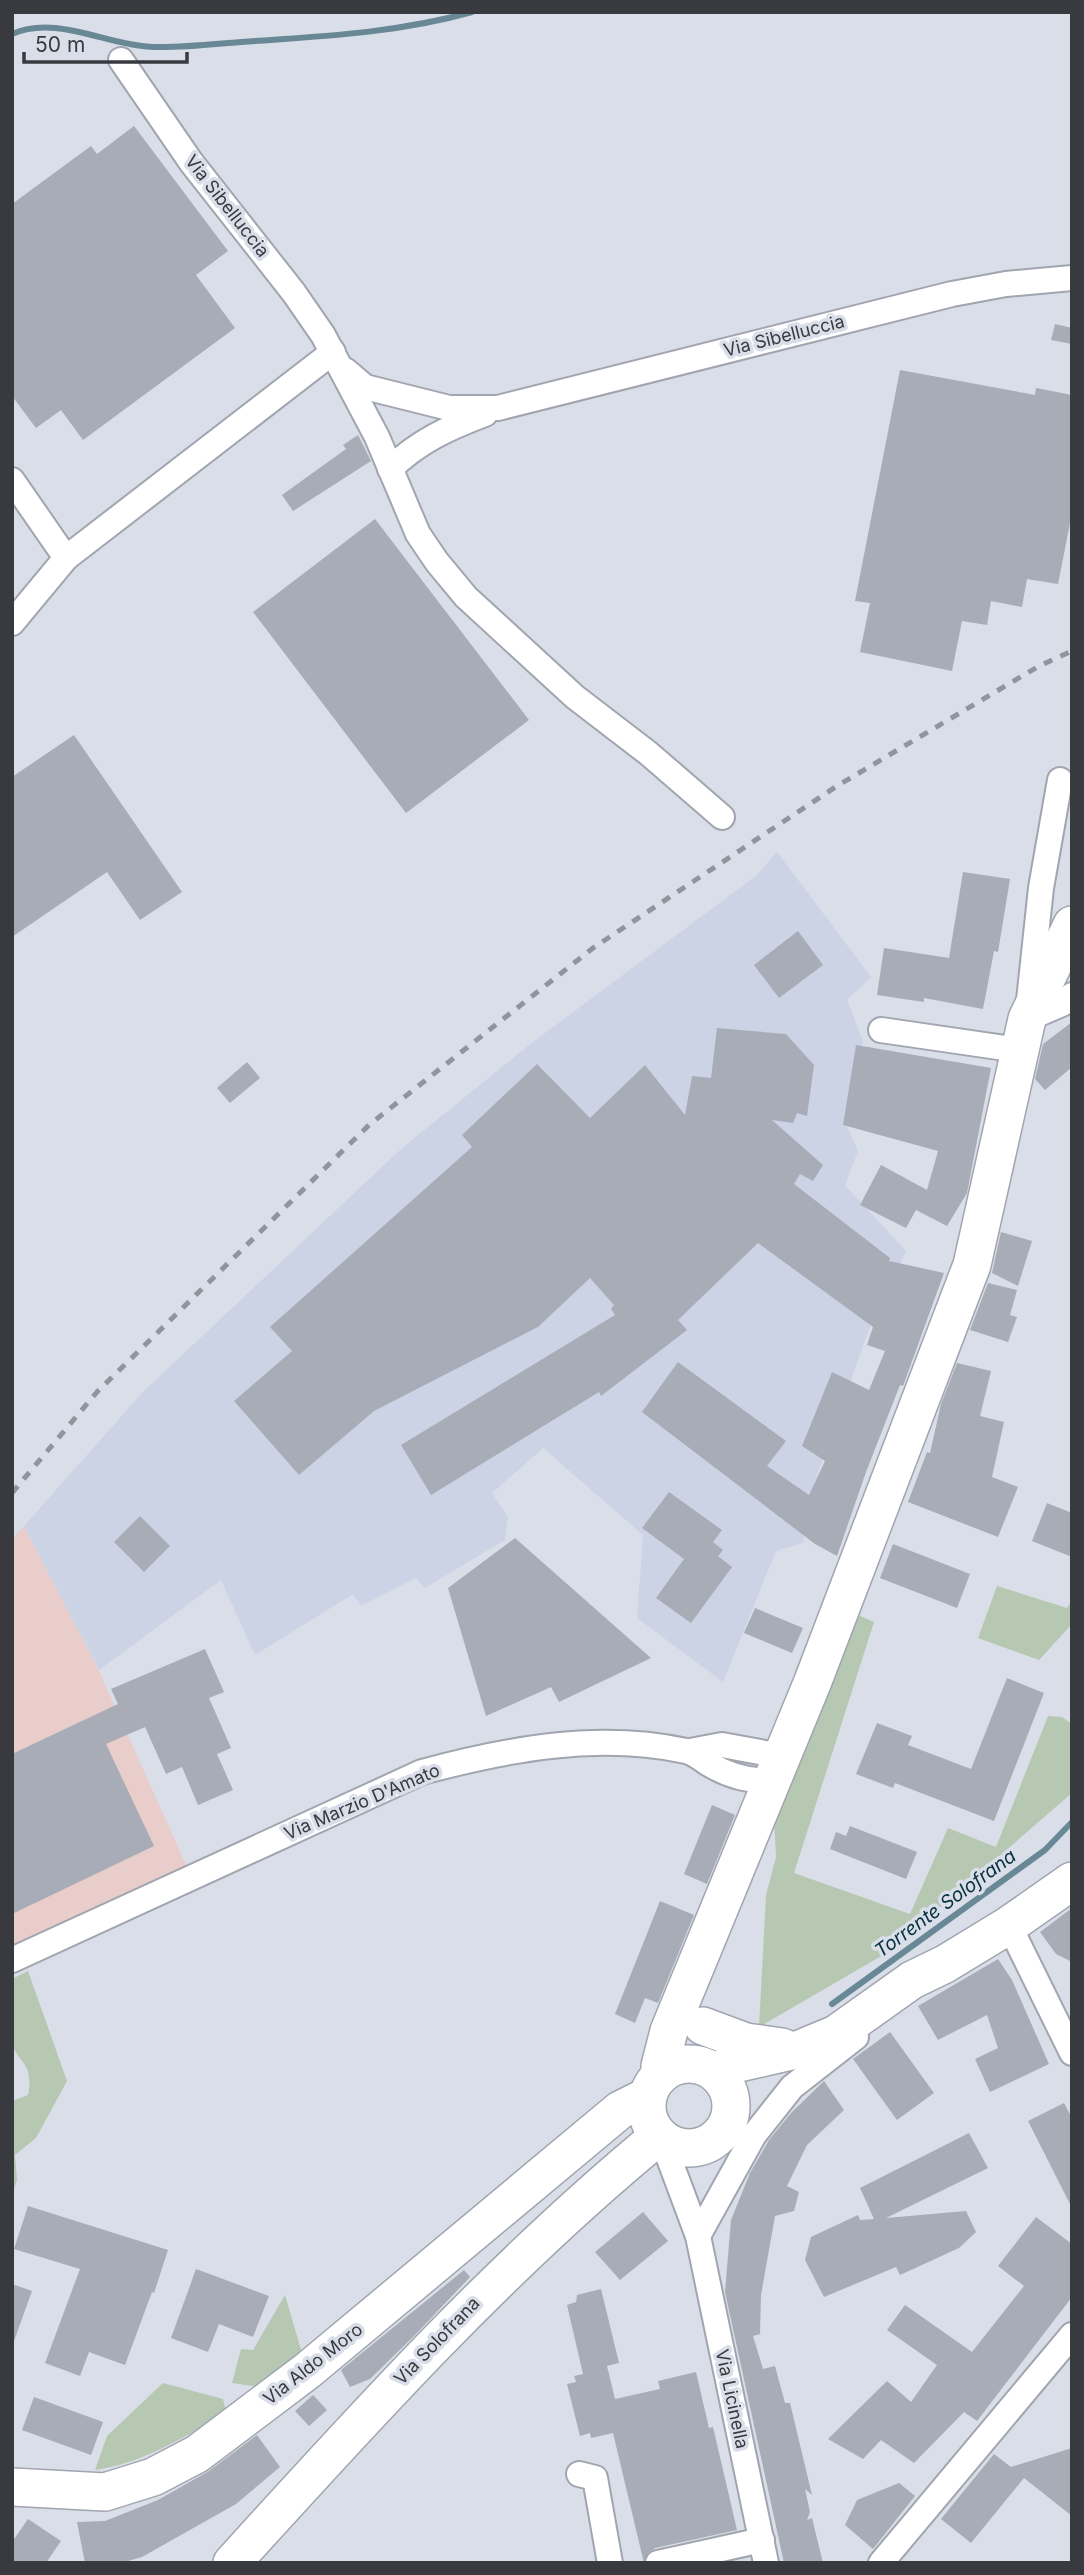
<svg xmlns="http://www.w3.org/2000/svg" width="1084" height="2575" viewBox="0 0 1084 2575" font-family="Inter,sans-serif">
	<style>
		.commercial { fill: #e8cdca }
		.built { fill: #ccd3e5 }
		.green { fill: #b7c8b2 }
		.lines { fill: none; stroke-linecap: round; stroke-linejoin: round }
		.stream { stroke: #688896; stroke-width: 6 }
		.building { fill: #a7acb6 }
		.street-casing { stroke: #a0a5af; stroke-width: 28 }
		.secondary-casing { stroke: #a0a5af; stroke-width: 40 }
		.street { stroke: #fff; stroke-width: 24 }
		.secondary { stroke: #fff; stroke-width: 37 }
		.rail { stroke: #90949c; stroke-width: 5; stroke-dasharray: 9 9; stroke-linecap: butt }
		.labels { text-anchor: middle; stroke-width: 7; stroke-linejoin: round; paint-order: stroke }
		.street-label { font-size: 18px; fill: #383a3f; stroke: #d9dee9 }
		.water-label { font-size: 19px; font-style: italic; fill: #05303e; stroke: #d9dee9 }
	</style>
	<rect width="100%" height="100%" fill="#d9dee9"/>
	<polygon class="commercial" points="24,1526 99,1671 187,1867 12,1948 12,1539"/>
	<polygon class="built" points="777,852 871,977 847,1000 863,1041 847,1127 858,1151 845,1185 906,1251 869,1329 815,1481 803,1543 776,1551 723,1682 637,1618 643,1535 543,1448 492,1493 508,1517 505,1540 425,1588 416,1578 361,1606 353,1594 255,1655 221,1580 99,1670 24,1526 143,1392 401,1149 529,1045 757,875"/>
	<g class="green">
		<polygon points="997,1586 1067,1608 1072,1600 1072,1624 1039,1660 978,1638"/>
		<polygon points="856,1614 874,1622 794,1873 910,1914 948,1828 996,1847 1048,1716 1062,1717 1072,1724 1072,1793 890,1951 759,2027 766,1895 776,1857 774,1819"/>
		<path d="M28,1971l39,110 -31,57 -21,17 2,25 -5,15v-94l16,-6c7,-35 -14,-33 -16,-55 -2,-20 0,-41 0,-61z"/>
		<polygon points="285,2295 302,2353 260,2387 232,2383 241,2349 253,2350"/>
		<path d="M163,2383l60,16 3,13c-39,24 -85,52 -131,58l12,-34z"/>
	</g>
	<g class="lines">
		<g class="stream">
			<path d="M12,34c44,-20 96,12 142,13 33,1 68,-4 101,-6 75,-5 145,-9 217,-29"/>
			<polyline points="832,2004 1045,1850 1072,1822"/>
		</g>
	</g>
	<g class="building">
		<polygon points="134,126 228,251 196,275 235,328 83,440 61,410 36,428 12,396 12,204 91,146 97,154"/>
		<polygon points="1055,324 1072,328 1072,344 1051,340"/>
		<polygon points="900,370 1035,395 1036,388 1072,395 1072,513 1058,584 1027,579 1022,607 991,601 987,625 962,621 952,671 860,652 870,603 855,601"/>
		<polygon points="358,435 371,461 293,511 282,495 346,449 343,445"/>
		<polygon points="375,519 529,720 406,813 253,612"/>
		<polygon points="74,735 182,892 140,920 107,872 12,937 12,777"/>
		<polygon points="963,872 1010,879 998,952 994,951 983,1009 924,998 924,1002 877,995 884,948 949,958"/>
		<polygon points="798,931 823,965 779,998 754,965"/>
		<polygon points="1072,1022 1072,1067 1045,1090 1035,1079 1043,1044"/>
		<polygon points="717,1028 786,1034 814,1065 807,1116 797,1113 793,1123 772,1120 823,1165 813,1181 800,1174 794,1184 890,1258 889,1261 944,1273 903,1386 900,1385 866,1472 837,1556 815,1544 642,1412 678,1362 786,1441 767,1466 809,1495 825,1461 802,1446 832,1372 869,1390 885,1351 867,1345 873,1327 758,1243 678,1320 687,1330 601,1396 599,1392 431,1495 401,1445 615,1315 611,1309 614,1305 590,1278 538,1327 374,1411 299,1475 234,1401 292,1351 270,1327 472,1147 462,1135 537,1064 590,1118 645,1065 685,1115 692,1076 711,1078"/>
		<polygon points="856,1045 991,1068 967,1193 947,1226 916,1210 906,1228 860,1205 881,1165 927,1190 938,1151 843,1125"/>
		<polygon points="247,1062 260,1078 230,1103 217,1088"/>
		<polygon points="1001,1232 1032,1241 1018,1286 992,1273"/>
		<polygon points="988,1283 1017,1290 1010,1315 1017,1317 1008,1342 970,1330"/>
		<polygon points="957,1363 991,1371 980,1416 1004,1422 992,1477 1018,1487 998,1537 908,1502 927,1452 930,1453 941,1404"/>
		<polygon points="669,1492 722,1530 713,1542 723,1550 718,1556 732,1567 691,1623 656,1598 684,1559 642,1528"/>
		<polygon points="1047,1503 1072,1513 1072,1557 1032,1541"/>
		<polygon points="140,1516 170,1546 144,1572 114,1542"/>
		<polygon points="515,1538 651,1658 559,1702 551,1687 486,1716 448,1588"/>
		<polygon points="893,1544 970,1574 957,1608 880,1578"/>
		<polygon points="755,1608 803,1628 792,1653 744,1633"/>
		<polygon points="205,1649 224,1692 209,1698 231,1748 217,1754 233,1790 198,1805 182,1767 166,1774 145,1727 106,1744 154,1846 12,1914 12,1754 118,1704 111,1689"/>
		<polygon points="1007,1678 1044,1693 994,1821 895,1783 893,1788 856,1774 877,1723 912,1736 908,1745 971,1769"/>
		<polygon points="712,1805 735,1815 707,1884 684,1874"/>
		<polygon points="850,1826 917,1852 906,1879 830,1849 836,1832 846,1836"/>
		<polygon points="660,1901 694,1915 658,2003 645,1998 635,2023 615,2014"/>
		<polygon points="1072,1908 1072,1962 1056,1954 1040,1932"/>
		<polygon points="998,1959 1012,1980 1049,2064 990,2092 975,2059 998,2048 987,2015 938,2040 918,2006"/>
		<polygon points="890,2032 934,2093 897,2120 853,2059"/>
		<polygon points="824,2081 844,2110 807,2145 787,2186 799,2192 794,2211 775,2216 761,2295 760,2334 753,2336 763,2369 775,2366 785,2403 790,2403 812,2495 805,2489 810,2512 807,2520 812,2518 823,2563 784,2563 725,2292 731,2220 750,2173 769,2140 791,2113"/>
		<polygon points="1064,2103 1072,2118 1072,2208 1028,2121"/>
		<polygon points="969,2133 988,2168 886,2218 966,2211 976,2232 959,2248 900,2275 896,2267 824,2297 805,2260 811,2237 858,2215 860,2220 874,2219 860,2188"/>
		<polygon points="28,2206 168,2250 154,2293 152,2292 125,2365 89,2352 80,2376 45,2363 80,2269 14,2249"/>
		<polygon points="643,2212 668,2241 620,2280 595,2252"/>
		<polygon points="1036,2217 1072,2244 1072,2297 977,2421 964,2412 914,2463 881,2440 863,2459 828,2439 887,2381 911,2402 937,2365 887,2330 905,2305 972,2352 1024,2286 998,2266"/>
		<polygon points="196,2269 269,2296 253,2337 219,2324 208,2352 171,2338"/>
		<polygon points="464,2270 470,2277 414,2336 370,2379 350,2387 341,2370"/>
		<polygon points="12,2284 32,2291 14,2341 12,2340"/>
		<polygon points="601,2289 619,2363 607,2366 615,2399 660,2389 658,2381 696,2372 709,2428 713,2427 737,2530 655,2548 648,2553 644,2563 613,2433 591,2438 590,2433 580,2436 567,2384 576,2382 574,2376 583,2374 567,2305 576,2302 577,2295"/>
		<polygon points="313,2395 327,2410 309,2426 295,2411"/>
		<polygon points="34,2397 103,2422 91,2455 22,2430"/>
		<polygon points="257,2435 280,2467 236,2504 142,2557 121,2563 85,2563 77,2522 105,2521 158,2500 209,2471"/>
		<polygon points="1072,2448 1072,2516 1024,2478 971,2543 941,2519 994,2454 1011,2467"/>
		<polygon points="899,2483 915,2496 873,2549 845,2525 857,2500"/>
		<polygon points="28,2519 61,2541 46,2563 12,2563 12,2542"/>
	</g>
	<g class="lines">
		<defs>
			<g id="street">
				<polyline points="121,60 191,162 294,293 323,335 377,437 418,534 437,562 466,597 575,697 648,753 722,817"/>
				<polyline points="345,370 365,387 449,408 498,408 952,294 1006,284 1072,278"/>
				<path d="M390,469c29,-28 58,-41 95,-55"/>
				<polyline points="12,480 66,558"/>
				<polyline points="12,623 66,558 333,352"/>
				<polyline points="1060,780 1041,888 1027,1019 1062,1004 1072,995"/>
				<polyline points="881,1030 1019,1050"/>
				<polyline points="690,1751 722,1745 781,1756"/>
				<polyline points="1009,1925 1072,2053"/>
				<path d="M12,1960l410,-188c86,-23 175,-40 264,-21 9,2 16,9 23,13 18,11 40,17 61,17"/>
				<polyline points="670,2144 667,2153 698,2236 766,2563"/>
				<polyline points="698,2236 754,2135 792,2087 856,2037"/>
				<polyline points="579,2474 595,2478 610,2563"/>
				<polyline points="658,2563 762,2540"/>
				<polyline points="881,2563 1072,2335"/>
			</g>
			<g id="secondary">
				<polyline points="703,2026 746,2042 782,2047"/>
				<circle cx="689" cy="2106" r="42"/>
				<polyline points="715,2072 730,2065 800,2049 836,2034 912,1980 945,1964 1009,1925 1072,1881"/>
				<polyline points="661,2075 660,2066 669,2031 813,1681 972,1265 1027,1019 1072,925"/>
				<polyline points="12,2487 105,2492 153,2477 197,2454 307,2371 620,2110 648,2096"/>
				<path d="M232,2563c136,-150 271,-299 427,-427"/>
			</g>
		</defs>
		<use href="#street" class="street-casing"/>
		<use href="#secondary" class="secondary-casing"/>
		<use href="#street" class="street"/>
		<use href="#secondary" class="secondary"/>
		<polyline class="rail" points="12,1493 97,1392 369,1125 593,948 837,786 1039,666 1072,651"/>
	</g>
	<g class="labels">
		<g class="street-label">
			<text transform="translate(227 206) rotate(52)" y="6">Via Sibelluccia</text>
			<text transform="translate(784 336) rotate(-14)" y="6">Via Sibelluccia</text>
			<text transform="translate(362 1802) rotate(-23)" y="6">Via Marzio D'Amato</text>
			<text transform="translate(437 2341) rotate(-46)" y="6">Via Solofrana</text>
			<text transform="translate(313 2364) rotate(-38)" y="6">Via Aldo Moro</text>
			<text transform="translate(732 2399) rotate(78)" y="6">Via Licinella</text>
		</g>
		<g class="water-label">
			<text transform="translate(945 1903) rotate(-36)" y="7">Torrente Solofrana</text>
		</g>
	</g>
	<rect width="1084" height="2575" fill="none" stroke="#383a3f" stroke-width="28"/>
	<path d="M24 52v10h163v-10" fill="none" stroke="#383a3f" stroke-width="3.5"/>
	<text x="35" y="52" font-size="21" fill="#383a3f" stroke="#d9dee9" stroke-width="5" paint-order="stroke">50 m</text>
</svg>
